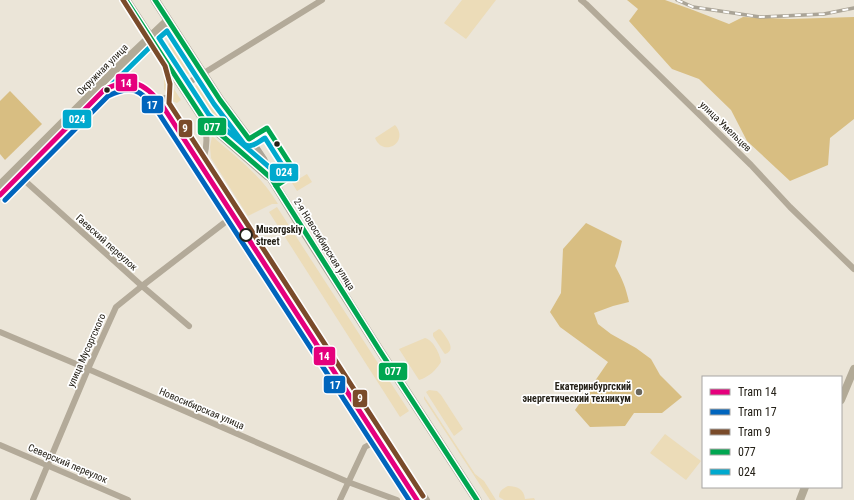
<svg xmlns="http://www.w3.org/2000/svg" width="854" height="500" viewBox="0 0 854 500" font-family="'Roboto Condensed',sans-serif">
	<style>
		.green { fill: #ecdcb8 }
		.forest { fill: #d8be82 }
		.lines { fill: none; stroke-linecap: round; stroke-linejoin: round }
		.street { stroke: #b3aa99; stroke-width: 6 }
		.secondary { stroke: #b2aa97; stroke-width: 8 }
		.primary { stroke: #ada597; stroke-width: 9 }
		.rail-casing { stroke: #aaa497; stroke-width: 3.5 }
		.rail { stroke: #fff; stroke-width: 2; stroke-dasharray: 6; stroke-linecap: butt }
		.bus-1-casing { stroke: #fff; stroke-width: 8 }
		.bus-2-casing { stroke: #fff; stroke-width: 8 }
		.bus-1 { stroke: #00a651; stroke-width: 5 }
		.bus-2 { stroke: #00a9ce; stroke-width: 5 }
		.tram-1-casing { stroke: #fff; stroke-width: 8 }
		.tram-2-casing { stroke: #fff; stroke-width: 8 }
		.tram-3-casing { stroke: #fff; stroke-width: 8 }
		.tram-1 { stroke: #e5007d; stroke-width: 5 }
		.tram-2 { stroke: #0065bd; stroke-width: 5 }
		.tram-3 { stroke: #7a4b2a; stroke-width: 5 }
		.bus-dot { fill: #252118; stroke: #fff; stroke-width: 1.5 }
		.stop-dot { fill: #fff; stroke: #252118; stroke-width: 2 }
		.poi-dot { fill: #6a665b; stroke: #fff; stroke-width: 1.5 }
		.labels { text-anchor: middle; stroke-width: 3.5; stroke-linejoin: round; paint-order: stroke }
		.street-label { font-size: 10px; fill: #252118; stroke: #fff }
		.stop-label { font-size: 10px; font-weight: bold; fill: #252118; stroke: #fff; text-anchor: start }
		.poi-label { font-size: 10px; font-weight: bold; fill: #252118; stroke: #fff; text-anchor: end }
		.line-badge { stroke: #fff; stroke-width: 1.5 }
		.badge-label { font-size: 11px; text-anchor: middle; font-weight: bold; fill: #fff }
	</style>
	<rect width="100%" height="100%" fill="#ebe5d8"/>
	<g class="green">
		<polygon points="462,0 496,0 466,39 444,23"/>
		<polygon points="173,39 192,67 193,69 189,74 187,74 183,72 167,46"/>
		<polygon points="164,78 167,78 181,100 177,103 172,101 164,89"/>
		<path d="M198,84h3l3,3 15,21 18,21 26,37c-21,-18 -42,-37 -58,-60 -4,-6 -8,-12 -11,-19z"/>
		<path d="M395,125c15,17 -12,33 -20,13z"/>
		<path d="M212,136c24,21 50,40 66,68h-6l-24,12 -37,-58 -1,-11z"/>
		<polygon points="307,174 312,182 297,191 292,183"/>
		<polygon points="277,207 409,411 400,417 269,212"/>
		<path d="M439,329l2,1c4,6 17,20 4,24l-1,-1 -11,-17v-3z"/>
		<path d="M425,338c8,2 15,16 16,24 -5,8 -12,15 -22,18l-20,-31z"/>
		<polygon points="429,390 437,391 441,395 463,429 454,436 426,392"/>
		<polygon points="424,396 475,474 484,481 496,500 490,500 424,399"/>
		<polygon points="665,434 701,461 686,480 650,453"/>
		<path d="M508,486c9,0 16,3 17,13l9,-1 1,2h-31l-5,-3c0,-6 3,-8 9,-11z"/>
	</g>
	<g class="forest">
		<polygon points="627,0 665,0 693,10 729,24 743,17 790,19 854,17 854,119 830,138 828,165 790,181 747,141 731,110 699,79 672,69 629,21 638,9"/>
		<polygon points="10,91 42,124 5,160 0,154 0,101"/>
		<path d="M586,223l36,18 -4,16 -3,9c7,12 11,22 14,36l-16,4 -19,7 4,11 13,10 25,14 15,11 9,16 22,22 -20,16h-28l-9,13 -35,1 -15,-17 33,-48 -48,-35 -10,-15 11,-19 2,-44z"/>
	</g>
	<g class="lines">
		<g class="street">
			<polyline points="581,0 586,4 751,165 790,207 854,269"/>
			<polyline points="183,86 322,0"/>
			<polyline points="165,98 204,157 296,302 382,435 427,500"/>
			<path d="M204,157c4,-13 3,-24 0,-37"/>
			<polyline points="14,171 142,286 189,326"/>
			<polyline points="0,332 88,369 348,482 397,500"/>
			<polyline points="0,445 128,500"/>
			<polyline points="33,500 88,369 116,307 142,286 224,223 240,213"/>
			<polyline points="340,500 365,447 374,442 382,435"/>
		</g>
		<g class="secondary">
			<polyline points="0,185 112,73 168,20"/>
			<polyline points="841,400 854,369"/>
			<polyline points="800,500 805,487"/>
		</g>
		<g class="primary">
			<polyline points="126,0 204,120 268,176"/>
			<polyline points="155,0 220,100 249,139 263,160 271,178 303,230 380,351 477,500"/>
		</g>
		<defs>
			<polyline id="rail" points="677,0 693,7 760,17 824,14 854,8"/>
		</defs>
		<use href="#rail" class="rail-casing"/>
		<use href="#rail" class="rail"/>
		<defs>
			<g id="bus-1">
				<polyline points="126,0 204,120 271,178 380,351 477,500"/>
				<polyline points="155,0 220,100 249,139 267,128 296,173 276,186"/>
			</g>
			<g id="bus-2">
				<path d="M167,31l47,73 30,40c7,5 14,-2 21,-6l21,33 -8,5 -2,-3 -67,-58 -50,-77z"/>
				<polyline points="5,190 149,48"/>
			</g>
		</defs>
		<use href="#bus-1" class="bus-1-casing"/>
		<use href="#bus-2" class="bus-2-casing"/>
		<use href="#bus-1" class="bus-1"/>
		<use href="#bus-2" class="bus-2"/>
		<defs>
			<path id="tram-1" d="M0,195l104,-105c27,-14 40,-8 58,15l255,395"/>
			<path id="tram-2" d="M5,200l103,-104c24,-12 33,-6 48,13l253,391"/>
			<polyline id="tram-3" points="123,0 165,66 170,84 169,103 423,496"/>
		</defs>
		<use href="#tram-1" class="tram-1-casing"/>
		<use href="#tram-2" class="tram-2-casing"/>
		<use href="#tram-3" class="tram-3-casing"/>
		<use href="#tram-1" class="tram-1"/>
		<use href="#tram-2" class="tram-2"/>
		<use href="#tram-3" class="tram-3"/>
	</g>
	<g class="bus-dot">
		<circle cx="107" cy="90" r="3.5"/>
		<circle cx="277" cy="144" r="3.5"/>
	</g>
	<circle class="stop-dot" cx="246" cy="235" r="6"/>
	<circle class="poi-dot" cx="639" cy="392" r="4"/>
	<g class="labels">
		<g class="street-label">
			<text transform="translate(102 69) rotate(-45)" y="4">Окружная улица</text>
			<text transform="translate(726 126) rotate(44)" y="4">улица Умельцев</text>
			<text transform="translate(107 242) rotate(42)" y="4">Гаевский переулок</text>
			<text transform="translate(325 244) rotate(58)" y="4">2-я Новосибирская улица</text>
			<text transform="translate(86 350) rotate(-66)" y="4">улица Мусоргского</text>
			<text transform="translate(202 408) rotate(23)" y="4">Новосибирская улица</text>
			<text transform="translate(68 463) rotate(23)" y="4">Северский переулок</text>
		</g>
		<g class="stop-label">
			<text x="256" y="233">Musorgskiy<tspan x="256" dy="12">street</tspan></text>
		</g>
		<g class="poi-label">
			<text x="631" y="390">Екатеринбургский<tspan x="631" dy="12">энергетический техникум</tspan></text>
		</g>
	</g>
	<g class="line-badge">
		<rect x="115" y="73" width="23" height="19" rx="4" fill="#e5007d"/>
		<rect x="141" y="95" width="23" height="19" rx="4" fill="#0065bd"/>
		<rect x="62" y="109" width="30" height="20" rx="4" fill="#00a9ce"/>
		<rect x="197" y="117" width="30" height="19" rx="4" fill="#00a651"/>
		<rect x="178" y="119" width="15" height="19" rx="4" fill="#7a4b2a"/>
		<rect x="269" y="163" width="30" height="19" rx="4" fill="#00a9ce"/>
		<rect x="313" y="346" width="23" height="20" rx="4" fill="#e5007d"/>
		<rect x="378" y="362" width="30" height="19" rx="4" fill="#00a651"/>
		<rect x="323" y="375" width="23" height="19" rx="4" fill="#0065bd"/>
		<rect x="352" y="389" width="16" height="19" rx="4" fill="#7a4b2a"/>
	</g>
	<g class="badge-label">
		<text x="126" y="87">14</text>
		<text x="152" y="109">17</text>
		<text x="77" y="123">024</text>
		<text x="212" y="131">077</text>
		<text x="185" y="132">9</text>
		<text x="284" y="176">024</text>
		<text x="324" y="360">14</text>
		<text x="393" y="375">077</text>
		<text x="335" y="389">17</text>
		<text x="360" y="402">9</text>
	</g>
	<rect x="702" y="376" width="140" height="112" fill="#ffffff" stroke="#a8a6a3"/>
	<rect x="710" y="389" width="20" height="6" fill="#e5007d" stroke="#a8a6a3"/>
	<text x="738" y="396" font-size="12" fill="#252118">Tram 14</text>
	<rect x="710" y="409" width="20" height="6" fill="#0065bd" stroke="#a8a6a3"/>
	<text x="738" y="416" font-size="12" fill="#252118">Tram 17</text>
	<rect x="710" y="429" width="20" height="6" fill="#7a4b2a" stroke="#a8a6a3"/>
	<text x="738" y="436" font-size="12" fill="#252118">Tram 9</text>
	<rect x="710" y="449" width="20" height="6" fill="#00a651" stroke="#a8a6a3"/>
	<text x="738" y="456" font-size="12" fill="#252118">077</text>
	<rect x="710" y="469" width="20" height="6" fill="#00a9ce" stroke="#a8a6a3"/>
	<text x="738" y="476" font-size="12" fill="#252118">024</text>
</svg>
